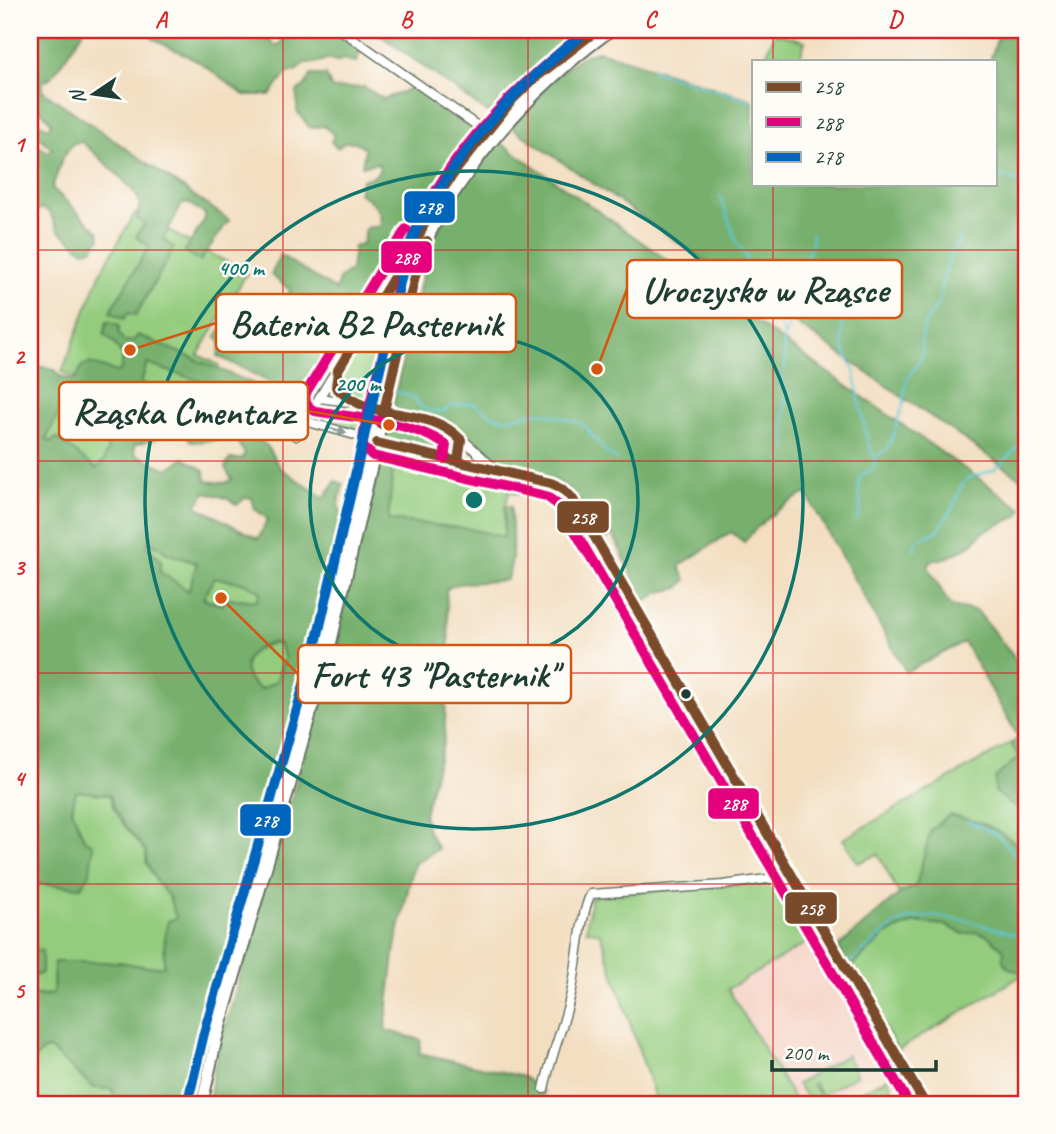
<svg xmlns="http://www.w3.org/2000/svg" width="1056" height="1134" viewBox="0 0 1056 1134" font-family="Caveat,sans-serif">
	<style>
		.built { fill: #f6d2c4 }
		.green { fill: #94cc7e; stroke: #5a8459; stroke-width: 2 }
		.forest { fill: #77b06d; stroke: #4b7650; stroke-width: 2; fill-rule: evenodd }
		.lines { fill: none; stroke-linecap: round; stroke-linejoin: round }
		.stream { stroke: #5dc7d8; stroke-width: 2 }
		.minor-casing { stroke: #697565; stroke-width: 11 }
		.major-casing { stroke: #697565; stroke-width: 14 }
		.minor { stroke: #fff; stroke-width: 8 }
		.major { stroke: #fff; stroke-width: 10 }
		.major-bridge-casing { stroke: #697565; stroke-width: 14; stroke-linecap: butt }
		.major-bridge { stroke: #fff; stroke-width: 10 }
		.bus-1-casing { stroke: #fdfcf7; stroke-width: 16 }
		.bus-2-casing { stroke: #fdfcf7; stroke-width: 16 }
		.bus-3-casing { stroke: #fdfcf7; stroke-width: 16 }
		.bus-1 { stroke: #7a4b2a; stroke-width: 10 }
		.bus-2 { stroke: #e5007d; stroke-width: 10 }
		.bus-3 { stroke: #0065bd; stroke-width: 10 }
		.oneway { fill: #8f9e9a }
		.grid { fill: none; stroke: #d62828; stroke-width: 2; stroke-opacity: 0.55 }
		.ring { fill: none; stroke: #0f766e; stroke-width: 3.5 }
		.bus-dot { fill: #1f3d34; stroke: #fdfcf7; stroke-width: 2.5 }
		.centre { fill: #0f766e; stroke: #fdfcf7; stroke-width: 3.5 }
		.ring-label { font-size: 21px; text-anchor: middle; font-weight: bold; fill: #0f766e; stroke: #fdfcf7; stroke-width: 5; stroke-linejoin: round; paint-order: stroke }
		.leader { fill: none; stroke: #d45610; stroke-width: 2.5 }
		.callout-dot { fill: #d45610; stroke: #fdfcf7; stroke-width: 2.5 }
		.callout { fill: #fdfcf7; stroke: #d45610; stroke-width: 2.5 }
		.callout-label { font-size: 37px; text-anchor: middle; font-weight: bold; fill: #1f3d34 }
		.line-badge { stroke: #fdfcf7; stroke-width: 2.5 }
		.badge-label { font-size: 19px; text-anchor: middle; font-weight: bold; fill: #fff }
		.neatline { fill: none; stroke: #d62828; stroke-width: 2.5 }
		.grid-label { font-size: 23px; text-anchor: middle; font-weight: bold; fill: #d62828 }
	</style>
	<rect width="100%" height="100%" fill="#fdfcf7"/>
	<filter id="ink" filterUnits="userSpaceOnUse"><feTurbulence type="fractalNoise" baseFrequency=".0143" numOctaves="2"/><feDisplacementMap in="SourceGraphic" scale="14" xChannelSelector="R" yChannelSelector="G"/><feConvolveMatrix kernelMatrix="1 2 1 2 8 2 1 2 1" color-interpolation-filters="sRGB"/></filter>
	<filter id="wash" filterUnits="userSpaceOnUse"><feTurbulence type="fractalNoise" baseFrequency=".00686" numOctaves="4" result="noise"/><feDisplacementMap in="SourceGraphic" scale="28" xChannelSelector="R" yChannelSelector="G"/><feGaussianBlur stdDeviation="1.57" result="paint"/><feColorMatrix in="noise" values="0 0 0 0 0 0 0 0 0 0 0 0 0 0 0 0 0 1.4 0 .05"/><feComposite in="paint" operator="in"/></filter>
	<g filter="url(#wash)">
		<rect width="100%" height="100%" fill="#f3dec1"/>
		<polygon class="built" points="820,935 892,1063 820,1104 797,1104 728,989"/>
		<g class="green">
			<polygon points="775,33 805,41 799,61 764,61"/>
			<polygon points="135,213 247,273 198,355 219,365 186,425 62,372 100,274"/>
			<polygon points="405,264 389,330 384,325 371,321"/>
			<path d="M375,327l7,4 2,9 -10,56 -7,-1 -2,7c-5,-1 -13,-2 -17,-5 -21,-16 9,-51 18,-67z"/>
			<polygon points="331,404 369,413 366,435 315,421 316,411"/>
			<polygon points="59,412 98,414 97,432 108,448 104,461 96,469 57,438 51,442 46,439"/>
			<polygon points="394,455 512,481 505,507 504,537 469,529 388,520"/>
			<polygon points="149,540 169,554 198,563 188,591 160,572 146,546"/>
			<polygon points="217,578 245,583 260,591 257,601 227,598 223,606 203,598 213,580"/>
			<path d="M272,643l7,2 6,12 -9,24 -14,8c-15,-5 -23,-24 -10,-36 4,-5 14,-8 20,-10z"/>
			<polygon points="1011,743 1020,757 995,778 1014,806 1026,807 1026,970 931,830 916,886 899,894 878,854 858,863 843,839"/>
			<polygon points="76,790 110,795 113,806 125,826 146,851 146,861 156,881 169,897 177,918 165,937 164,966 147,967 119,962 54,962 53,994 32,995 31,977 42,952 32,949 30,942 30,883 81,887 84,839 72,810"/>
			<polygon points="787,881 793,886 820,935 728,989 797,1104 657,1104 600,933 586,930 591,898 599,895"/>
			<polygon points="916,922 945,925 964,934 975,932 987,935 1004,950 1007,967 1026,973 898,1050 850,968 886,934"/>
			<polygon points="50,1049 94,1088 112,1089 116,1104 30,1104 30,1065 43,1050"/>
			<polygon points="847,1055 857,1075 821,1095 814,1083 812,1085 820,1095 811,1100 808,1099 797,1084"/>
			<polygon points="888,1078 897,1104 836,1104"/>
		</g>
		<g class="forest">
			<path d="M30,30h54l-32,47 -9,5v9l186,129 -29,41 -15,-10 20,-32v-5l-18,-12 -5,2 -19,35 11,9 -38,67 -8,-2 -4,6 -14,-7 39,-66 -13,-9 8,-13 -7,-5c1,-7 4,-14 1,-21 -9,-16 -42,-43 -56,-56l-9,1 -10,14 -11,31 47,44 1,6 -8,11 -8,2 -26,-21 -8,-17 -8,-5 -5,3 -7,13v-84l18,12 4,-4 -22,-18v-12l18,10 4,-5 -18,-20 -4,9z"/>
			<polygon points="141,30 254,30 277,46 284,40 276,34 276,30 331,30 361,51 356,62 343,59 336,62 328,59 315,63 304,63 297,70 287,73 270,95 244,95 198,61 154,39"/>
			<polygon points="373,30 581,30 563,42 488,113"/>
			<path d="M998,36l28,2v444l-516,-356c21,-22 59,-72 89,-75l154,49v84h242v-123h-5z"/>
			<path d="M311,75h15l6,14 32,-2 20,12 31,-12 61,46 -40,59 -26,49 -98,162 -21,-3 -8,-11 -65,-33 3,-12 -5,-8 4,-6 59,19 14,-23 6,-16 -12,-10 3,-10 -19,-15 9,-20 56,35 3,-11 12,-9 3,-23 9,-4 2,-13 4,-3h11c4,-17 -8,-26 -21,-34l3,-13 14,-5 4,-7 -2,-5 -16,3 3,-17 -9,-7h-11l-7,6 -7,-6 3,-7 -10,-9 -14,2 -13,-17v-20l7,-4z"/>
			<path d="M498,141l524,368 -3,7 -35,15 -13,14 -22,12 -18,4 -3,6 22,39 27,5 49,61v135l-12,-1 -19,-14v-14l24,-21 -8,-14 8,-5 -55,-96 -58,30 -100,-179c-24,12 -45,28 -62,49l-13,-10 -52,34 7,14 -7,8 -20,4 -14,10 -32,-68 -9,7 -23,-38 -14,-16 -15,-8 -53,-12 -39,-36 -13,-9 -52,-12 -2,-7 36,-156 34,-61z"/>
			<path d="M107,321l12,4v9l5,7h9l5,-6 140,59 6,7 -3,11 -14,-5 -33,7 1,4 15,-3 4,9 -1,12 13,9 14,23 44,30 12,-17 7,3 -5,22 4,9c-29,139 -64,272 -105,408l-8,4 -2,7 4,6 -30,93 -8,12 -13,59h-64l-4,-15 -18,-1 -44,-39 -7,1 -13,15v-123l2,7 10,2v22l-11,4 1,18 12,1 9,-2 1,-32h65l28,5 17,-1 1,-29 3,-16 8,-3 -7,-21 -13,-16 -10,-20v-10l-21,-25 -12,-20 -3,-11 -34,-4 -4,19 12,29 9,5 -3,30 -9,13 -51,-4v-529l8,12 17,4 4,6 16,4 7,-14 7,-3 28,9 4,-3 2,-12 -10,-15 -9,-8zM147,364l59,19 -10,17 -13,-2 -42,-15zM59,412l38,2v18l11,16 -4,13 -8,8 -39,-31 -6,4 -5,-3zM179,416l14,3 2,7 -9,8 5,8 45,-3 9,15 -3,5h-12l-5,8 7,13 -7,3 -19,-2 -1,-10 -21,-13 -17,11 -32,-15 -1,-9 24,-7 13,-16zM206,492l23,7 8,6 9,-8 6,1 3,11 13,10 -10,20 -62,-33zM149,540l20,14 28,9 -8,28 -29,-19 1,-12 -15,-14zM217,578l28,5 15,8 -3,10 -30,-3 -4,7 -20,-6 10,-19zM272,643l7,1 6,13 -9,24 -14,8c-15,-5 -23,-24 -10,-36 4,-5 14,-8 20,-10z"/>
			<path d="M400,421c16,2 59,5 55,28l-11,3 -54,-12 -3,-6 2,-11 9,1z"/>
			<path d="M394,455l-6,65 81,9 35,8 1,-30 6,-1c0,21 5,57 -5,74 -15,3 -51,0 -60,10l3,53 -5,97 -20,74 4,17 10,18 -24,15 -19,83 -10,83 36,10 -2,13 105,24 20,15 -1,12h-334l5,-36 40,-144 80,-268 17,-79 31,-120z"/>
			<polygon points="515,479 556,491 578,513 576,515 557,497 528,492 522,495 510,491 512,481"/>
			<path d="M949,815c34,6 51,15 77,36v123l-19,-7 -4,-8 1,-9 -17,-15 -12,-3 -11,2 -19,-9 -30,-3 -29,12 -36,34 -12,-21 61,-53 17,-8 15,-56z"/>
		</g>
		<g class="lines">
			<g class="stream">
				<polyline points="652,70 753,101"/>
				<polyline points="995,174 1026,184"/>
				<polyline points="720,196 737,243 746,256 749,269 760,279 784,333 785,367 782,380 786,393 784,409 786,449"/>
				<path d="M843,270l-1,70 3,13 9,17 12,65 9,27 -3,8 -11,5c-6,15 4,29 -4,45"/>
				<polyline points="785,336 803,285 802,268 812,245 812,234"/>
				<polyline points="360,386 369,387"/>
				<polyline points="396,392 413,397 422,408 434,412 445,411 450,406 465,404 476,404 493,416 506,419 537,412 549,414 583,424 606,452 618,460"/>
				<polyline points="875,457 886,450 892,439 904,402 906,381 921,359 923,351 921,341 925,323 940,300 941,286 949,259 960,238"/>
				<polyline points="914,549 918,540 939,530 954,505 960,488 968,478 994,470 1026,440"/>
				<polyline points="968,821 995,833 1026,865"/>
				<polyline points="850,963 896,924 908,919 935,916 967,921 1016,934 1026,946"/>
			</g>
		</g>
	</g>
	<g filter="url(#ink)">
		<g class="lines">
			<defs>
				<g id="minor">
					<polyline points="341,30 486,132"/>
					<polyline points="1000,30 1026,33"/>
					<path d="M364,327c14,-7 21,2 25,15"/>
					<polyline points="337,372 336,387 349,402"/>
					<polyline points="319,398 349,402 439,423 456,433 496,470"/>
					<polyline points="305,421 369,439"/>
					<polyline points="296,436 410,248"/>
					<polyline points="377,443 551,483 562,488 572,498 925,1104"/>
					<polyline points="458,461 461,444 458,434"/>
					<path d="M544,1089c7,-34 21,-66 28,-100 5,-22 9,-79 19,-95l132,-9 52,-7 14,-7"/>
				</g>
				<g id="major">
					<path d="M380,390c12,-50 19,-103 37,-151 23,-57 71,-118 116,-159 20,-18 43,-34 64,-50"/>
					<path d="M388,392c11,-45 18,-97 34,-140 11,-29 28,-54 46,-79 40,-56 87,-102 143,-143"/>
					<polyline points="191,1104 204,1048 315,674 373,420"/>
					<polyline points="202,1104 217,1037 330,647 381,425"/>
				</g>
			</defs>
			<use href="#minor" class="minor-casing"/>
			<use href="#major" class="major-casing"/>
			<use href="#minor" class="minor"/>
			<use href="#major" class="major"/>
			<defs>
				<g id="major-bridge">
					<polyline points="373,420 380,390"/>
					<polyline points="381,425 388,392"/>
				</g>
			</defs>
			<use href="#major-bridge" class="major-bridge-casing"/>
			<use href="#major-bridge" class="major-bridge"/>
			<defs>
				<g id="bus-1">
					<polyline points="381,424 415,276 427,241"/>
					<polyline points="377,443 551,483 562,488 572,498 925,1104"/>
					<path d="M458,461l3,-21c-34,-37 -90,-15 -125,-53l2,-17 80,-133 18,-38 23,-33 54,-67 22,-21 62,-48"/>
				</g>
				<g id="bus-2">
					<path d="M588,30c-67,52 -138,119 -172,200 -17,41 -24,85 -34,128 -5,22 -20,69 -19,89l10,9 173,40 15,11 348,597"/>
					<path d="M406,229l-99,162c-4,9 -1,16 8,20 40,7 97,10 131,34l-2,14"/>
				</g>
				<path id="bus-3" d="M188,1101l16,-68 112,-390 92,-395c40,-88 104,-159 180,-218"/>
			</defs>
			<use href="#bus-1" class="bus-1-casing"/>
			<use href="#bus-2" class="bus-2-casing"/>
			<use href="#bus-3" class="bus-3-casing"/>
			<use href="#bus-1" class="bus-1"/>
			<use href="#bus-2" class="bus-2"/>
			<use href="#bus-3" class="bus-3"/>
		</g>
		<defs><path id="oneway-solid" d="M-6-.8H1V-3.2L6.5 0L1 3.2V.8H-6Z" transform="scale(1.75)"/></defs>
		<use class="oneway" href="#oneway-solid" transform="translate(337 430) rotate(16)"/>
	</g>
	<path class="grid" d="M283,30v1074M528,30v1074M773,30v31M773,184v920M30,250h996M30,461h996M30,673h996M30,884h996"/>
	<g class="ring">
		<circle cx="474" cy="500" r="164"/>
		<circle cx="474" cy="500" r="329"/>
	</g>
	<circle class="bus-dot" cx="686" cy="694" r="6"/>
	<circle cx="474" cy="500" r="10" class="centre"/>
	<g class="ring-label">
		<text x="241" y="275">400 m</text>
		<text x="358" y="391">200 m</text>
	</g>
	<path class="leader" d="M597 369L627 289M130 350L216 323M389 425L308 411M221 598L298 674"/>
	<g class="callout-dot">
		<circle cx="597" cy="369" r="7"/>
		<circle cx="130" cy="350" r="7"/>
		<circle cx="389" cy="425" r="7"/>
		<circle cx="221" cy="598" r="7"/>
	</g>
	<g class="callout">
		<rect x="627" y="260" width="275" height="58" rx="7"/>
		<rect x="216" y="294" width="300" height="58" rx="7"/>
		<rect x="59" y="382" width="249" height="58" rx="7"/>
		<rect x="298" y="645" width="273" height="58" rx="7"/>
	</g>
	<g class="callout-label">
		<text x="765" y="302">Uroczysko w Rząsce</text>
		<text x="366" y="336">Bateria B2 Pasternik</text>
		<text x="183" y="424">Rząska Cmentarz</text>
		<text x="434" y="687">Fort 43 "Pasternik"</text>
	</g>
	<g class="line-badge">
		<rect x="403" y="190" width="53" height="34" rx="7" fill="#0065bd"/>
		<rect x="380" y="240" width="53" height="34" rx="7" fill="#e5007d"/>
		<rect x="556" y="500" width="54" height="34" rx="7" fill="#7a4b2a"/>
		<rect x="707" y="787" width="53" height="33" rx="7" fill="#e5007d"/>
		<rect x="239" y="803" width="53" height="34" rx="7" fill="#0065bd"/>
		<rect x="784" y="891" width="54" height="34" rx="7" fill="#7a4b2a"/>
	</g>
	<g class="badge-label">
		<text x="429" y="214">278</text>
		<text x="406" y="264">288</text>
		<text x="583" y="524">258</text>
		<text x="734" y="810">288</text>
		<text x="265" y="827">278</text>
		<text x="811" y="915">258</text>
	</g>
	<rect width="1056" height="1134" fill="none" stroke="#fdfcf7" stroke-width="77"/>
	<rect x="752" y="60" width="245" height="126" fill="#fdfcf7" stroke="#a4b0a9" stroke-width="2"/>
	<rect x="766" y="82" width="35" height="10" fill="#7a4b2a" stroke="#a4b0a9" stroke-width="2"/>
	<text x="814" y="94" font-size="21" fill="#1f3d34">258</text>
	<rect x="766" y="117" width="35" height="10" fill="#e5007d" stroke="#a4b0a9" stroke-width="2"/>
	<text x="814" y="130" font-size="21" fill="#1f3d34">288</text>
	<rect x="766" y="152" width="35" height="10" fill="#0065bd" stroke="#a4b0a9" stroke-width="2"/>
	<text x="814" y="164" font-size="21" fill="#1f3d34">278</text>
	<g transform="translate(94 94) rotate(257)" stroke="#fdfcf7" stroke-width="5" paint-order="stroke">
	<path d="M0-5L12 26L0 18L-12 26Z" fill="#1f3d34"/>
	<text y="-10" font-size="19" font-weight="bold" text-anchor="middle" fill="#1f3d34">N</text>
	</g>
	<path d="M772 1060v10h164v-10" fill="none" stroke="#1f3d34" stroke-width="3.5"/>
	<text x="783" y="1060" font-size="21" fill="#1f3d34" stroke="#fdfcf7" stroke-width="5" paint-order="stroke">200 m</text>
	<rect x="38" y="38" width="980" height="1058" class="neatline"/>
	<g class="grid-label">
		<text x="161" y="27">A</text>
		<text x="406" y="27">B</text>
		<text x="650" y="27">C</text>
		<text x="895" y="27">D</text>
		<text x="19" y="152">1</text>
		<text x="19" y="364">2</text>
		<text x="19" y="575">3</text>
		<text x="19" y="786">4</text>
		<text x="19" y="998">5</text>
	</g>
</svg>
